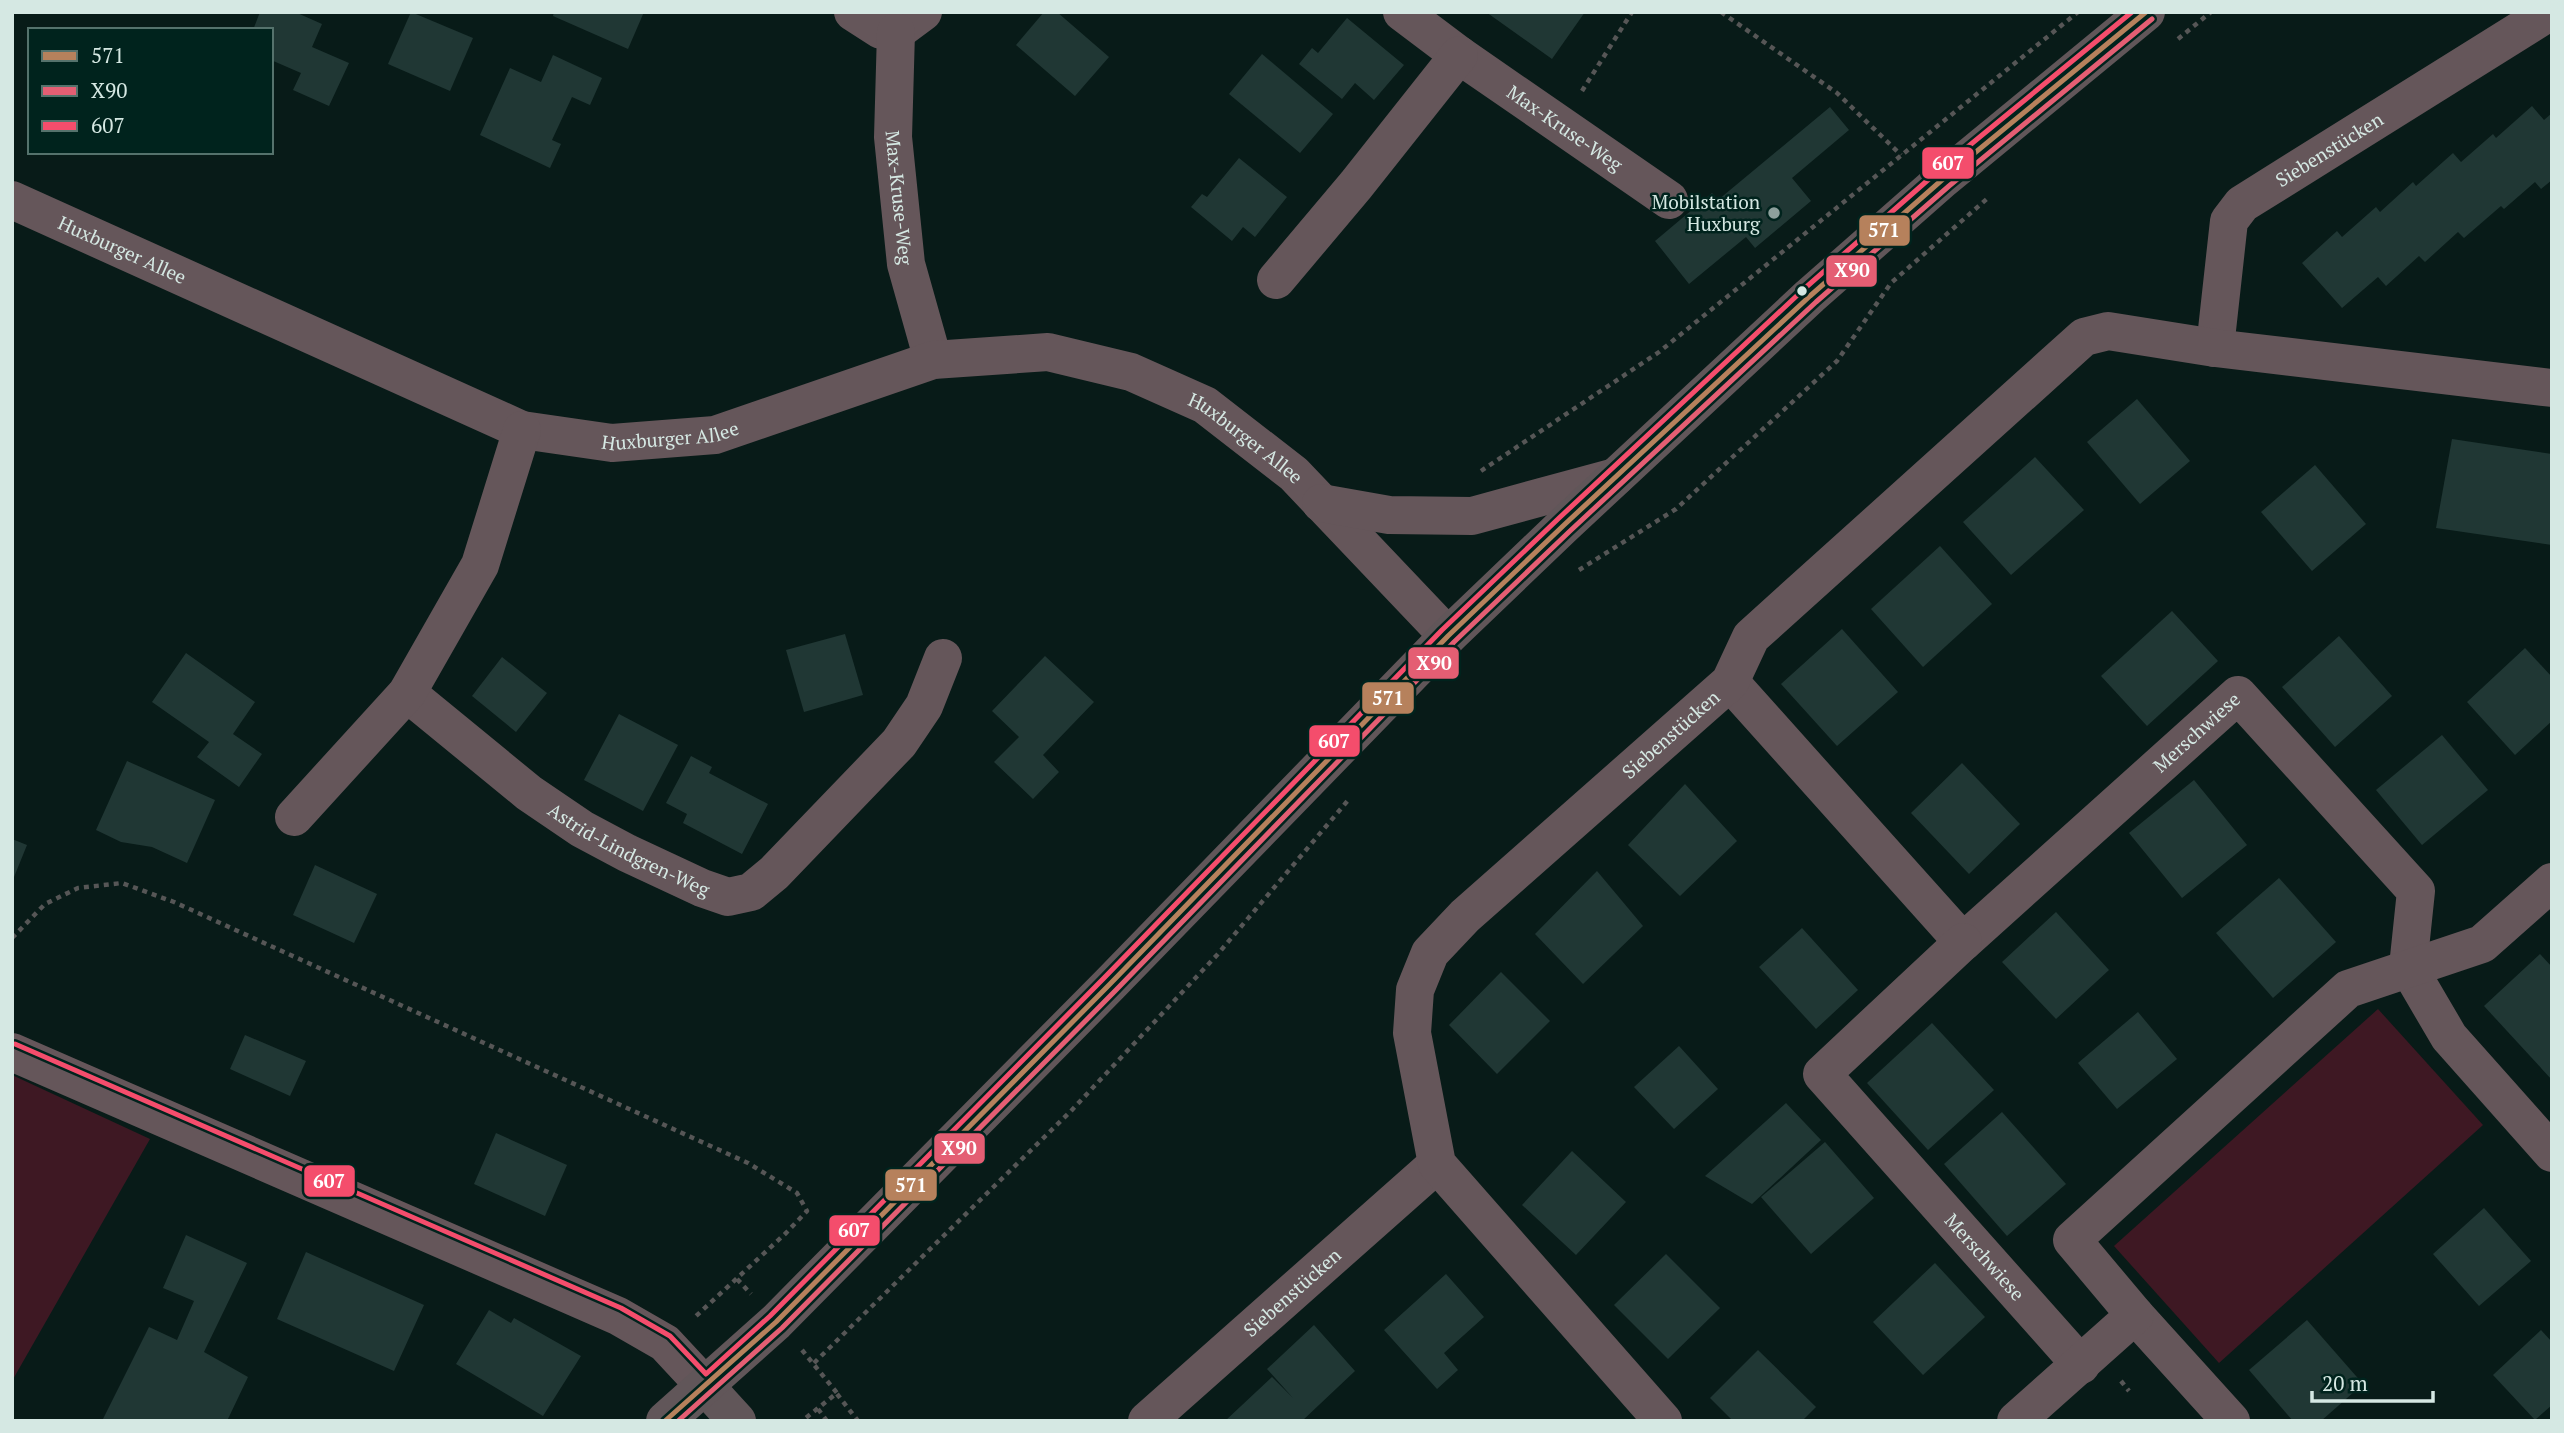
<svg xmlns="http://www.w3.org/2000/svg" width="2564" height="1433" viewBox="0 0 2564 1433" font-family="'PT Serif',serif">
	<style>
		.green { fill: #3e1823 }
		.building { fill: #203734 }
		.lines { fill: none; stroke-linecap: round; stroke-linejoin: round }
		.path { stroke: #565656; stroke-width: 4.5; stroke-dasharray: 5 5; stroke-linecap: butt }
		.minor { stroke: #65565a; stroke-width: 38 }
		.major { stroke: #615659; stroke-width: 38 }
		.bus-1-casing { stroke: #00231d; stroke-width: 10 }
		.bus-2-casing { stroke: #00231d; stroke-width: 10 }
		.bus-3-casing { stroke: #00231d; stroke-width: 10 }
		.bus-1 { stroke: #b6815c; stroke-width: 5 }
		.bus-2 { stroke: #e45e73; stroke-width: 5 }
		.bus-3 { stroke: #f44d6c; stroke-width: 5 }
		.poi-dot { fill: #8da09c; stroke: #00231d; stroke-width: 2.5 }
		.bus-dot { fill: #d5e8e3; stroke: #00231d; stroke-width: 2.5 }
		.labels { text-anchor: middle; stroke-width: 5; stroke-linejoin: round; paint-order: stroke }
		.street-label { font-size: 19px; fill: #d5e8e3; stroke: #00231d }
		.poi-label { font-size: 19px; fill: #d5e8e3; stroke: #00231d; text-anchor: end }
		.line-badge { stroke: #00231d; stroke-width: 2.5 }
		.badge-label { font-size: 19px; text-anchor: middle; font-weight: bold; fill: #fff }
	</style>
	<rect width="100%" height="100%" fill="#081b18"/>
	<g class="green">
		<polygon points="2378,1009 2483,1125 2219,1363 2114,1246"/>
		<polygon points="12,1075 150,1139 12,1381"/>
	</g>
	<g class="building">
		<polygon points="260,12 295,12 322,24 312,47 349,63 329,106 293,90 301,73 271,60 271,30 253,30"/>
		<polygon points="411,12 473,38 450,91 388,64"/>
		<polygon points="554,12 644,12 628,49 553,16"/>
		<polygon points="1044,12 1057,12 1109,57 1075,96 1016,45"/>
		<polygon points="1486,12 1585,12 1552,59"/>
		<polygon points="1347,18 1404,65 1374,100 1355,83 1342,99 1299,64 1312,48 1318,53"/>
		<polygon points="1262,54 1333,114 1300,153 1229,94"/>
		<polygon points="553,55 602,78 590,105 572,97 552,140 561,144 550,168 480,135 510,68 541,82"/>
		<polygon points="2532,106 2544,120 2552,113 2552,180 2541,189 2535,182 2504,209 2501,206 2464,238 2458,232 2425,262 2419,256 2386,286 2378,277 2342,308 2302,263 2337,231 2342,237 2376,207 2380,212 2413,182 2416,186 2453,153 2461,162 2493,134 2496,138"/>
		<polygon points="1830,107 1849,130 1792,178 1811,201 1755,248 1746,237 1689,284 1655,241 1712,193 1718,200"/>
		<polygon points="1239,158 1287,197 1255,237 1243,227 1232,241 1191,207 1202,194 1207,197"/>
		<polygon points="2137,399 2190,461 2140,504 2087,442"/>
		<polygon points="2452,439 2552,454 2552,545 2436,528"/>
		<polygon points="2035,457 2084,510 2011,575 1963,522"/>
		<polygon points="2315,465 2366,524 2312,571 2261,512"/>
		<polygon points="1940,546 1992,604 1923,667 1871,609"/>
		<polygon points="2172,611 2218,661 2147,726 2101,676"/>
		<polygon points="1842,629 1898,692 1837,746 1781,684"/>
		<polygon points="845,634 863,695 804,712 786,650"/>
		<polygon points="2339,636 2392,696 2335,747 2282,687"/>
		<polygon points="2525,648 2552,677 2552,721 2515,755 2467,702"/>
		<polygon points="186,653 255,702 233,734 262,754 239,787 197,757 209,742 152,702"/>
		<polygon points="1045,656 1094,702 1043,755 1059,772 1033,799 994,762 1019,737 992,711"/>
		<polygon points="502,657 547,693 516,732 472,696"/>
		<polygon points="619,714 678,745 643,811 584,780"/>
		<polygon points="2442,735 2488,790 2422,845 2376,790"/>
		<polygon points="691,756 712,767 709,773 768,804 742,854 683,823 687,814 666,803"/>
		<polygon points="127,761 215,800 187,863 152,847 121,842 96,830"/>
		<polygon points="1962,763 2020,824 1969,874 1911,813"/>
		<polygon points="2194,780 2247,845 2182,898 2129,833"/>
		<polygon points="1685,784 1737,841 1680,896 1628,845"/>
		<polygon points="12,839 27,845 12,882"/>
		<polygon points="315,865 377,894 354,943 293,915"/>
		<polygon points="1597,871 1643,926 1583,984 1535,934"/>
		<polygon points="2279,878 2336,942 2273,998 2216,933"/>
		<polygon points="2056,912 2109,970 2056,1019 2002,962"/>
		<polygon points="1802,928 1858,990 1816,1029 1759,967"/>
		<polygon points="2540,954 2552,967 2552,1080 2484,1006"/>
		<polygon points="1501,972 1550,1021 1497,1074 1449,1025"/>
		<polygon points="2138,1012 2177,1059 2117,1109 2078,1063"/>
		<polygon points="1932,1023 1994,1090 1928,1150 1867,1083"/>
		<polygon points="245,1035 306,1061 290,1096 230,1069"/>
		<polygon points="1679,1046 1718,1089 1674,1129 1634,1087"/>
		<polygon points="1786,1103 1821,1140 1752,1204 1705,1176"/>
		<polygon points="2002,1112 2066,1184 2007,1236 1944,1164"/>
		<polygon points="496,1133 567,1165 545,1216 474,1184"/>
		<polygon points="1825,1142 1874,1198 1811,1254 1761,1197"/>
		<polygon points="1572,1151 1626,1202 1576,1255 1522,1205"/>
		<polygon points="2484,1208 2531,1261 2479,1306 2433,1254"/>
		<polygon points="186,1235 247,1263 204,1352 248,1377 227,1421 102,1421 149,1327 177,1340 194,1301 163,1288"/>
		<polygon points="306,1252 424,1305 394,1371 277,1319"/>
		<polygon points="1666,1254 1720,1308 1668,1359 1614,1305"/>
		<polygon points="1935,1263 1985,1317 1923,1375 1873,1322"/>
		<polygon points="1446,1274 1484,1317 1444,1353 1458,1370 1437,1389 1384,1330"/>
		<polygon points="489,1310 511,1323 514,1318 581,1356 543,1416 456,1364"/>
		<polygon points="2307,1320 2363,1384 2321,1421 2293,1421 2249,1370"/>
		<polygon points="1314,1325 1355,1371 1302,1421 1225,1421 1272,1377 1293,1398 1267,1369"/>
		<polygon points="2541,1330 2552,1342 2552,1405 2535,1420 2493,1375"/>
		<polygon points="1758,1350 1816,1407 1802,1421 1733,1421 1710,1398"/>
	</g>
	<g class="lines">
		<g class="path">
			<polyline points="1721,12 1837,93 1901,155"/>
			<polyline points="2178,39 2211,12"/>
			<polyline points="1582,91 1632,12"/>
			<polyline points="1481,471 1659,352 2078,12"/>
			<polyline points="1579,570 1676,509 1837,361 1891,283 1989,197"/>
			<polyline points="12,938 45,904 78,888 122,883 174,902 748,1163 797,1193 807,1211 786,1233 695,1317"/>
			<polyline points="737,1279 751,1294"/>
			<polyline points="802,1350 837,1393 802,1421"/>
			<polyline points="814,1363 1071,1111 1217,955 1350,798"/>
			<polyline points="2121,1381 2129,1391"/>
			<polyline points="837,1394 858,1421"/>
			<polyline points="818,1409 827,1421"/>
		</g>
		<g class="minor">
			<polyline points="853,12 881,30 896,32 923,12"/>
			<path id="s1" d="M1402,12l57,43 210,145"/>
			<path id="s2" d="M896,32l-3,105 13,127 27,96"/>
			<path id="s3" d="M12,200l510,230 90,13 103,-8 218,-75 115,-8 83,20 74,33 89,69 154,162"/>
			<polyline points="1276,280 1356,185 1459,55"/>
			<path id="s4" d="M2215,348l14,-127 13,-17 301,-188"/>
			<polyline points="1321,503 1389,515 1472,516 1615,477"/>
			<path id="s5" d="M1730,682l233,260 275,-247 178,196 -8,76 41,70 103,116"/>
			<path id="s6" d="M407,693l122,100 53,36 45,24 75,35 26,9 23,-5 23,-19 125,-130 25,-37 19,-48"/>
			<polyline points="294,817 407,693 480,565 522,430"/>
			<path id="s7" d="M1963,942l-141,132 259,291"/>
			<polyline points="12,1052 618,1316 665,1343 705,1386"/>
			<polyline points="2135,1315 2231,1421"/>
			<path id="s8" d="M1147,1421l290,-257"/>
			<path id="s9" d="M1663,1421l-226,-257 -25,-131 3,-43 15,-37 35,-37 265,-234 21,-45 333,-300 24,-6 107,17 337,40"/>
			<polyline points="2016,1421 2135,1315 2072,1240 2348,989 2482,944 2552,882"/>
		</g>
		<g class="major">
			<polyline points="705,1386 737,1421"/>
			<polyline points="665,1421 776,1322 1110,984 1448,636 1564,525 1810,296 1943,179 2146,12"/>
		</g>
		<defs>
			<polyline id="bus-1" points="665,1421 776,1322 1110,984 1448,636 1564,525 1810,296 1943,179 2146,12"/>
			<polyline id="bus-2" points="678,1421 782,1328 1116,990 1454,642 1570,531 1816,302 1949,186 2152,19"/>
			<polyline id="bus-3" points="15,1044 621,1308 670,1336 706,1374 770,1316 1104,978 1442,630 1558,519 1804,289 1937,172 2132,12"/>
		</defs>
		<use href="#bus-1" class="bus-1-casing"/>
		<use href="#bus-2" class="bus-2-casing"/>
		<use href="#bus-3" class="bus-3-casing"/>
		<use href="#bus-1" class="bus-1"/>
		<use href="#bus-2" class="bus-2"/>
		<use href="#bus-3" class="bus-3"/>
	</g>
	<circle class="poi-dot" cx="1774" cy="213" r="7"/>
	<circle class="bus-dot" cx="1802" cy="291" r="6"/>
	<g class="labels">
		<g class="street-label">
			<text dy="7" stroke="none"><textPath href="#s1" startOffset="200">Max-Kruse-Weg</textPath></text>
			<text dy="7" stroke="none"><textPath href="#s4" startOffset="252">Siebenstücken</textPath></text>
			<text dy="7" stroke="none"><textPath href="#s2" startOffset="166">Max-Kruse-Weg</textPath></text>
			<text dy="7" stroke="none"><textPath href="#s3" startOffset="121">Huxburger Allee</textPath></text>
			<text dy="7" stroke="none"><textPath href="#s3" startOffset="709">Huxburger Allee</textPath></text>
			<text dy="7" stroke="none"><textPath href="#s3" startOffset="1318">Huxburger Allee</textPath></text>
			<text dy="7" stroke="none"><textPath href="#s9" startOffset="884">Siebenstücken</textPath></text>
			<text dy="7" stroke="none"><textPath href="#s5" startOffset="663">Merschwiese</textPath></text>
			<text dy="7" stroke="none"><textPath href="#s6" startOffset="273">Astrid-Lindgren-Weg</textPath></text>
			<text dy="7" stroke="none"><textPath href="#s7" startOffset="438">Merschwiese</textPath></text>
			<text dy="7" stroke="none"><textPath href="#s8" startOffset="194">Siebenstücken</textPath></text>
		</g>
		<g class="poi-label">
			<text x="1760" y="209">Mobilstation<tspan x="1760" dy="22">Huxburg</tspan></text>
		</g>
	</g>
	<g class="line-badge">
		<rect x="1921" y="146" width="54" height="34" rx="7" fill="#f44d6c"/>
		<rect x="1858" y="214" width="53" height="33" rx="7" fill="#b6815c"/>
		<rect x="1825" y="254" width="53" height="34" rx="7" fill="#e45e73"/>
		<rect x="1407" y="646" width="53" height="34" rx="7" fill="#e45e73"/>
		<rect x="1361" y="681" width="54" height="34" rx="7" fill="#b6815c"/>
		<rect x="1308" y="724" width="53" height="34" rx="7" fill="#f44d6c"/>
		<rect x="933" y="1132" width="53" height="33" rx="7" fill="#e45e73"/>
		<rect x="303" y="1164" width="53" height="34" rx="7" fill="#f44d6c"/>
		<rect x="884" y="1168" width="54" height="34" rx="7" fill="#b6815c"/>
		<rect x="828" y="1214" width="53" height="33" rx="7" fill="#f44d6c"/>
	</g>
	<g class="badge-label">
		<text x="1948" y="170">607</text>
		<text x="1884" y="237">571</text>
		<text x="1852" y="277">X90</text>
		<text x="1434" y="670">X90</text>
		<text x="1388" y="705">571</text>
		<text x="1334" y="748">607</text>
		<text x="959" y="1155">X90</text>
		<text x="329" y="1188">607</text>
		<text x="911" y="1192">571</text>
		<text x="854" y="1237">607</text>
	</g>
	<rect width="2564" height="1433" fill="none" stroke="#d5e8e3" stroke-width="28"/>
	<rect x="28" y="28" width="245" height="126" fill="#00231d" stroke="#55726c" stroke-width="2"/>
	<rect x="42" y="51" width="35" height="10" fill="#b6815c" stroke="#55726c" stroke-width="2"/>
	<text x="91" y="63" font-size="21" fill="#d5e8e3">571</text>
	<rect x="42" y="86" width="35" height="10" fill="#e45e73" stroke="#55726c" stroke-width="2"/>
	<text x="91" y="98" font-size="21" fill="#d5e8e3">X90</text>
	<rect x="42" y="121" width="35" height="10" fill="#f44d6c" stroke="#55726c" stroke-width="2"/>
	<text x="91" y="133" font-size="21" fill="#d5e8e3">607</text>
	<path d="M2312 1391v10h121v-10" fill="none" stroke="#d5e8e3" stroke-width="3.5"/>
	<text x="2322" y="1391" font-size="21" fill="#d5e8e3" stroke="#00231d" stroke-width="5" paint-order="stroke">20 m</text>
</svg>
